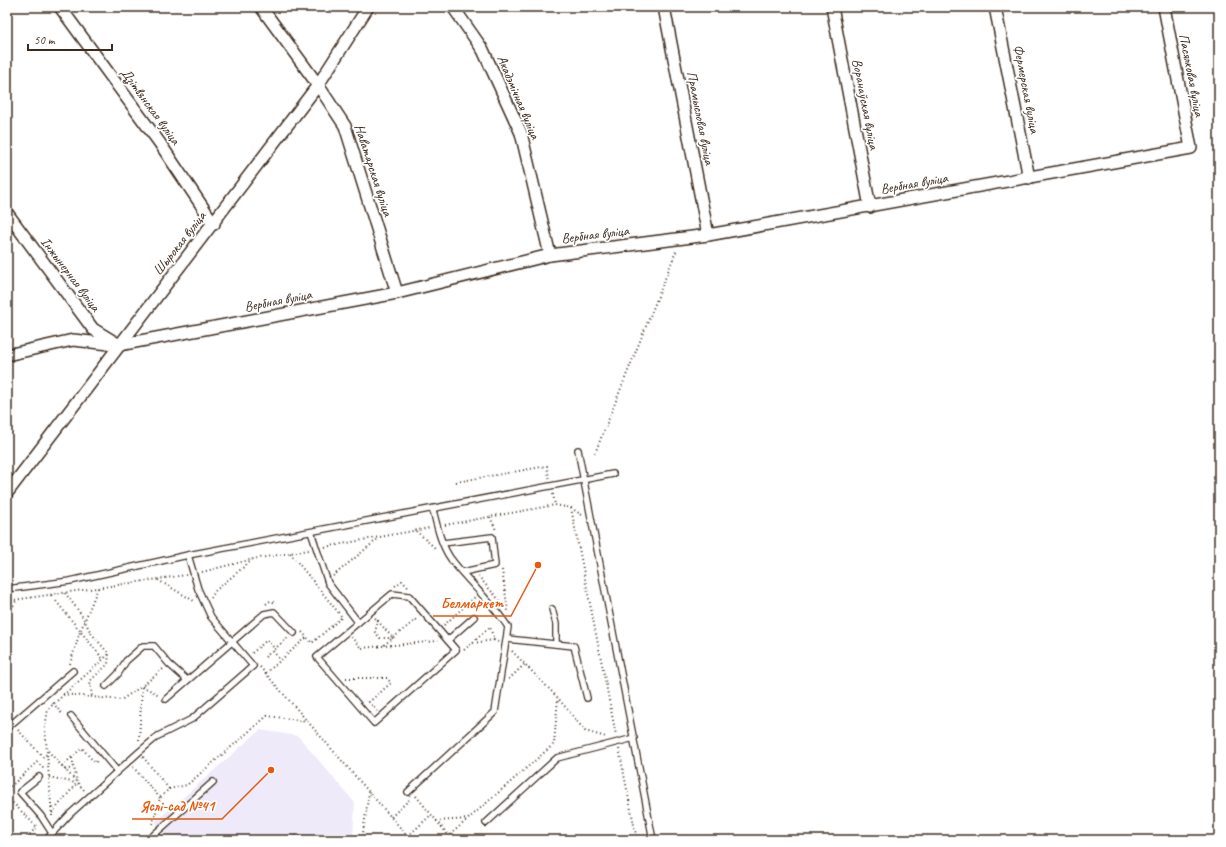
<svg xmlns="http://www.w3.org/2000/svg" width="1226" height="847" viewBox="0 0 1226 847" font-family="Caveat,sans-serif">
	<style>
		.built { fill: #eeeaf9 }
		.lines { fill: none; stroke-linecap: round; stroke-linejoin: round }
		.service-casing { stroke: #3b2a1e; stroke-width: 8 }
		.minor-casing { stroke: #3b2a1e; stroke-width: 14 }
		.path { stroke: #3b2a1e; stroke-width: 2; stroke-dasharray: 1 3; stroke-linecap: butt }
		.service { stroke: #fff; stroke-width: 5.5 }
		.minor { stroke: #fff; stroke-width: 11 }
		.labels { text-anchor: middle; stroke-width: 3.5; stroke-linejoin: round; paint-order: stroke }
		.street-label { font-size: 14px; fill: #3b2a1e; stroke: #fff }
		.leader { fill: none; stroke: #e8590c; stroke-width: 1.5 }
		.callout-dot { fill: #e8590c; stroke: #fff; stroke-width: 1.5 }
		.callout-label { font-size: 15px; text-anchor: middle; font-weight: bold; fill: #e8590c; stroke: #fff; stroke-width: 3.5; stroke-linejoin: round; paint-order: stroke }
	</style>
	<rect width="100%" height="100%" fill="#fff"/>
	<filter id="ink" filterUnits="userSpaceOnUse"><feTurbulence type="fractalNoise" baseFrequency=".025" numOctaves="2"/><feDisplacementMap in="SourceGraphic" scale="8" xChannelSelector="R" yChannelSelector="G"/><feConvolveMatrix kernelMatrix="1 2 1 2 8 2 1 2 1" color-interpolation-filters="sRGB"/></filter>
	<g filter="url(#ink)">
		<polygon class="built" points="260,730 298,736 355,803 353,835 348,840 171,840 155,822"/>
		<g class="lines">
			<defs>
				<g id="service">
					<polyline points="578,450 653,840"/>
					<polyline points="311,532 328,583 358,622"/>
					<polyline points="443,543 492,537 495,565 463,572"/>
					<polyline points="7,589 70,581 188,555 613,474"/>
					<polygon points="392,594 409,596 456,650 374,723 317,657"/>
					<polyline points="552,609 556,624 556,644"/>
					<polyline points="507,639 574,646 587,698"/>
					<polyline points="448,640 474,617"/>
					<polyline points="106,686 118,674 126,661 143,646 154,646 169,664 187,680"/>
					<polyline points="166,699 264,614 274,612 294,633"/>
					<polyline points="71,716 117,771"/>
					<polyline points="7,728 73,671"/>
					<polyline points="39,777 20,792 41,816 52,833"/>
					<path d="M408,792l87,-80 13,-85c-16,-25 -39,-44 -57,-68 -10,-14 -14,-33 -18,-49"/>
					<polyline points="486,823 557,758 634,738"/>
					<polyline points="46,840 70,814 139,752 158,736 192,719 253,666 211,617 198,589 188,555"/>
					<polyline points="148,840 213,782"/>
				</g>
				<g id="minor">
					<polyline points="60,7 159,142 214,224"/>
					<polyline points="261,7 318,85 345,126 397,293"/>
					<polyline points="453,7 483,50 521,133 550,255"/>
					<polyline points="664,7 708,235"/>
					<polyline points="832,7 870,207"/>
					<polyline points="995,7 1029,178"/>
					<polyline points="7,213 93,329 116,343"/>
					<polyline points="7,355 73,340 119,345 397,293 550,255 708,235 1191,148 1164,7"/>
					<polyline points="7,493 318,85 368,7"/>
				</g>
			</defs>
			<use href="#service" class="service-casing"/>
			<use href="#minor" class="minor-casing"/>
			<g class="path">
				<polyline points="595,453 677,249"/>
				<polyline points="456,482 547,466 549,478"/>
				<polyline points="553,494 555,505"/>
				<polyline points="571,508 616,735"/>
				<polyline points="490,517 496,530"/>
				<polyline points="445,525 555,505 571,508 582,515"/>
				<polyline points="416,531 435,548"/>
				<polyline points="325,547 429,528"/>
				<polyline points="290,553 342,617"/>
				<polyline points="502,570 508,611"/>
				<polyline points="202,572 253,559 309,550"/>
				<polyline points="333,576 379,538"/>
				<polyline points="478,576 507,609"/>
				<polyline points="158,580 194,601"/>
				<polyline points="395,586 402,581 408,587"/>
				<polyline points="65,593 81,614 91,633 109,654 108,664 90,681 92,696"/>
				<polyline points="51,595 103,659"/>
				<polyline points="211,598 215,591 252,560"/>
				<polyline points="7,601 186,575"/>
				<polyline points="266,604 270,601 276,603"/>
				<polyline points="7,616 16,601"/>
				<polyline points="375,618 393,638"/>
				<polyline points="378,620 375,632 380,638 393,638"/>
				<polyline points="444,625 475,597"/>
				<polyline points="302,632 312,643 342,617"/>
				<polyline points="351,637 361,648 438,641"/>
				<polyline points="473,643 494,640"/>
				<polyline points="384,645 418,618"/>
				<polyline points="464,650 490,627 494,640 498,642"/>
				<polyline points="273,651 280,660"/>
				<polyline points="512,651 558,698 585,731 606,737"/>
				<polyline points="252,653 267,640 275,649"/>
				<polyline points="265,657 289,637"/>
				<polyline points="70,664 80,632 98,588"/>
				<polyline points="260,667 411,840"/>
				<polyline points="266,673 307,637"/>
				<polyline points="346,678 387,678 391,683 369,702 377,711"/>
				<polyline points="509,679 526,663"/>
				<polyline points="63,694 121,700 142,686 159,695"/>
				<polyline points="53,703 63,715"/>
				<polyline points="18,730 43,757 47,754"/>
				<polyline points="139,740 142,686 163,669"/>
				<polyline points="619,749 637,840"/>
				<polyline points="48,751 85,791"/>
				<polyline points="143,757 169,789 160,798 152,825"/>
				<polyline points="72,758 77,782"/>
				<polyline points="62,766 82,748 95,763 98,760"/>
				<polyline points="133,767 160,798"/>
				<polyline points="65,770 73,768"/>
				<polyline points="49,777 76,783"/>
				<polyline points="169,789 187,785 267,716 307,721"/>
				<polyline points="416,796 449,836"/>
				<polyline points="52,813 77,783"/>
				<polyline points="52,816 45,728 48,709 109,654"/>
				<polyline points="391,817 409,800"/>
				<polyline points="436,821 467,819"/>
				<polyline points="36,826 7,797 10,787 37,762 44,769"/>
				<polyline points="408,836 431,815"/>
				<polyline points="24,840 37,827"/>
				<polyline points="135,840 141,836"/>
				<polyline points="289,840 293,836 326,836 332,840"/>
				<polyline points="362,840 369,792"/>
				<polyline points="444,840 554,744 558,698"/>
			</g>
			<use href="#service" class="service"/>
			<use href="#minor" class="minor"/>
		</g>
	</g>
	<g class="labels">
		<g class="street-label">
			<text transform="translate(1192 75) rotate(79)" y="5">Пасялковая вуліца</text>
			<text transform="translate(1027 89) rotate(79)" y="5">Фермерская вуліца</text>
			<text transform="translate(519 97) rotate(67)" y="5">Акадэмічная вуліца</text>
			<text transform="translate(866 104) rotate(79)" y="5">Воранаўская вуліца</text>
			<text transform="translate(151 106) rotate(54)" y="5">Дзітвянская вуліца</text>
			<text transform="translate(701 118) rotate(79)" y="5">Прамысловая вуліца</text>
			<text transform="translate(374 170) rotate(72)" y="5">Наватарская вуліца</text>
			<text transform="translate(914 183) rotate(-10)" y="5">Вербная вуліца</text>
			<text transform="translate(595 234) rotate(-7)" y="5">Вербная вуліца</text>
			<text transform="translate(179 243) rotate(-52)" y="5">Шырокая вуліца</text>
			<text transform="translate(71 274) rotate(53)" y="5">Інжынерная вуліца</text>
			<text transform="translate(278 300) rotate(-11)" y="5">Вербная вуліца</text>
		</g>
	</g>
	<path class="leader" d="M538 565L511 616H433M271 770L222 819H132"/>
	<g class="callout-dot">
		<circle cx="538" cy="565" r="4"/>
		<circle cx="271" cy="770" r="4"/>
	</g>
	<g class="callout-label">
		<text x="472" y="608">Белмаркет</text>
		<text x="177" y="811">Яслі-сад №41</text>
	</g>
	<rect width="1226" height="847" fill="none" stroke="#fff" stroke-width="24"/>
	<rect x="12" y="12" width="1202" height="823" fill="none" stroke="#3b2a1e" stroke-width="1.5" filter="url(#ink)"/>
	<path d="M28 44v6h84v-6" fill="none" stroke="#3b2a1e" stroke-width="2"/>
	<text x="34" y="44" font-size="12" fill="#3b2a1e" stroke="#ffffff" stroke-width="3" paint-order="stroke">50 m</text>
</svg>
